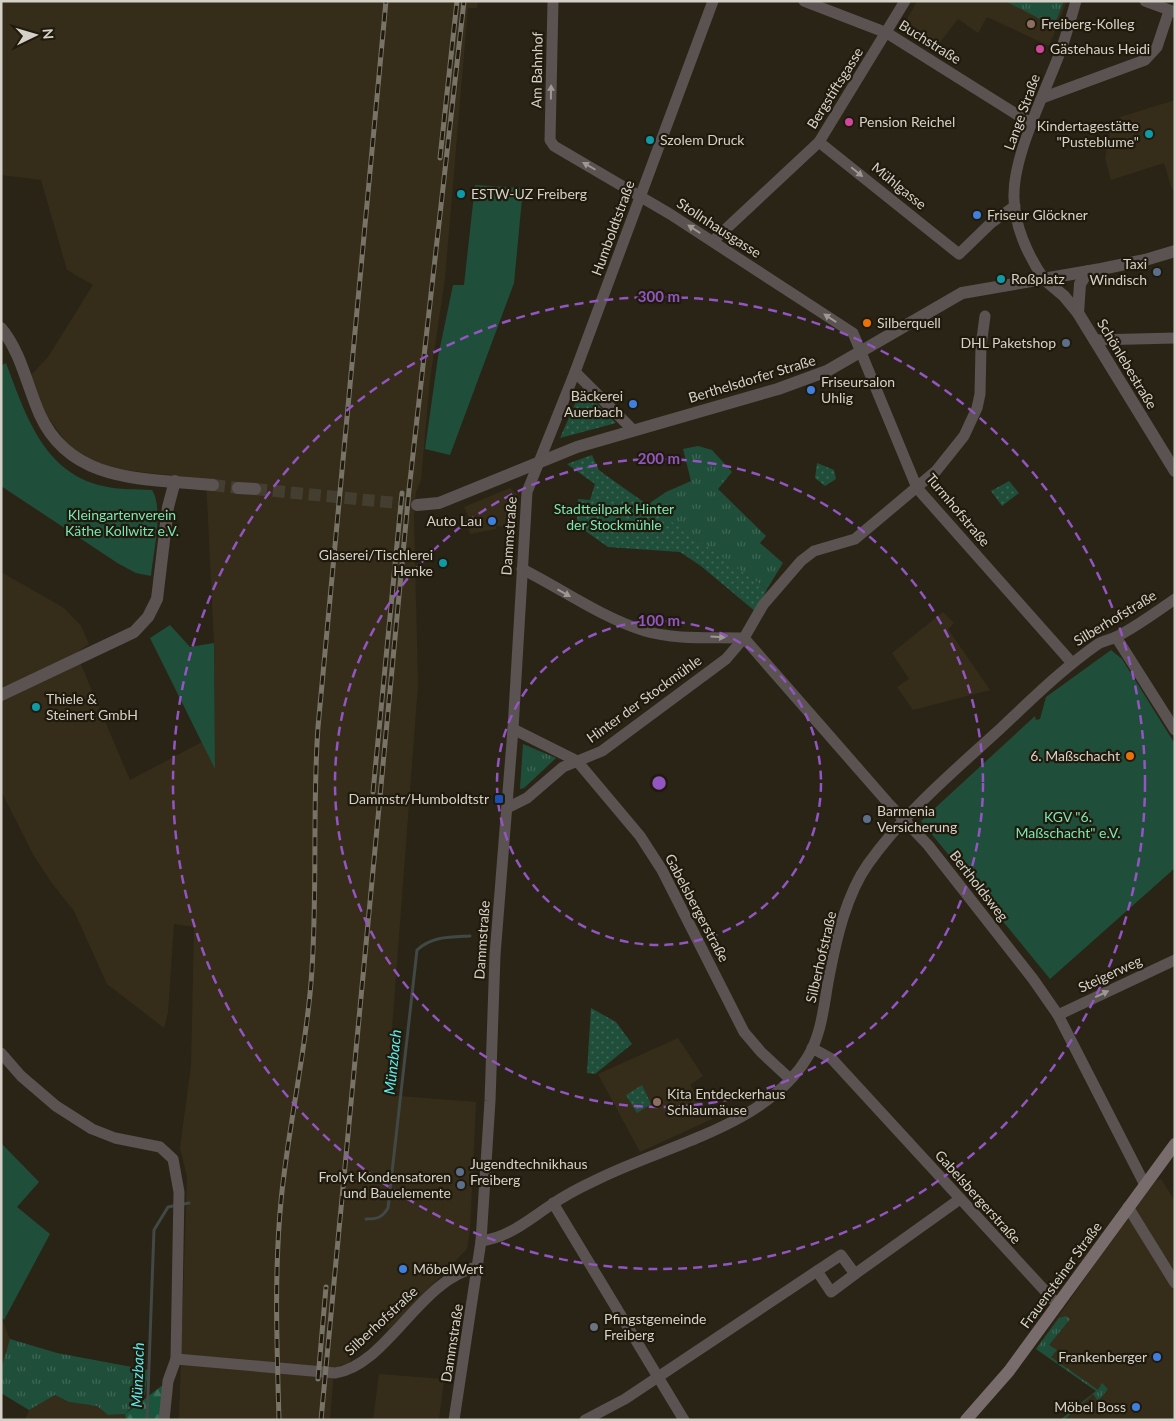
<svg xmlns="http://www.w3.org/2000/svg" width="1176" height="1421" viewBox="0 0 1176 1421" font-family="Lato,sans-serif">
	<style>
		.built { fill: #352d1a }
		.grass { fill: url(#grass-tufts) }
		.forest { fill: url(#forest-firs) }
		.park { fill: url(#park-dots) }
		.garden { fill: #1f4f3a }
		.lines { fill: none; stroke-linecap: round; stroke-linejoin: round }
		.stream { stroke: #414845; stroke-width: 3 }
		.tertiary-tunnel { stroke: #443e31; stroke-width: 12; stroke-dasharray: 12 6; stroke-linecap: butt }
		.minor { stroke: #5b5252; stroke-width: 11 }
		.tertiary { stroke: #5b5252; stroke-width: 12 }
		.secondary { stroke: #796c6c; stroke-width: 12 }
		.rail-casing { stroke: #787367; stroke-width: 5 }
		.rail { stroke: #201a0d; stroke-width: 3; stroke-dasharray: 9; stroke-linecap: butt }
		.oneway { fill: #9e9893 }
		.ring { fill: none; stroke: #9255c1; stroke-width: 2.5; stroke-dasharray: 9 6 }
		.education-dot { fill: #8d6e63; stroke: #201a0d; stroke-width: 2 }
		.hotel-dot { fill: #d1479c; stroke: #201a0d; stroke-width: 2 }
		.culture-dot { fill: #0f9aa8; stroke: #201a0d; stroke-width: 2 }
		.shop-dot { fill: #3f7fe0; stroke: #201a0d; stroke-width: 2 }
		.service-dot { fill: #5c6f8a; stroke: #201a0d; stroke-width: 2 }
		.food-dot { fill: #e8710a; stroke: #201a0d; stroke-width: 2 }
		.transit-dot { fill: #1a4fb4; stroke: #201a0d; stroke-width: 2 }
		.worship-dot { fill: #6b7280; stroke: #201a0d; stroke-width: 2 }
		.labels { text-anchor: middle; stroke-width: 4.5; stroke-linejoin: round; paint-order: stroke }
		.poi-label { font-size: 14px; fill: #d5d1c8; stroke: #201a0d; text-anchor: start }
		.street-label { font-size: 14px; fill: #d5d1c8; stroke: #201a0d }
		.park-label { font-size: 14px; fill: #7ae7b6; stroke: #201a0d }
		.water-label { font-size: 15px; font-style: italic; fill: #5bedf0; stroke: #201a0d }
		.centre { fill: #9255c1; stroke: #201a0d; stroke-width: 2.5 }
		.ring-label { font-size: 15px; text-anchor: middle; font-weight: bold; fill: #9255c1; stroke: #201a0d; stroke-width: 4.5; stroke-linejoin: round; paint-order: stroke }
	</style>
	<defs>
		<pattern id="grass-tufts" width="24" height="20" patternUnits="userSpaceOnUse" patternTransform="scale(1.25)"><rect width="24" height="20" fill="#1f4f3a"/><path d="M3 7l-1-3M5 7V3M7 7l1-3M15 17l-1-3M17 17v-4M19 17l1-3" fill="none" stroke="#3f6755"/></pattern>
		<pattern id="forest-firs" width="22" height="20" patternUnits="userSpaceOnUse" patternTransform="scale(1.25)"><rect width="22" height="20" fill="#19553d"/><path d="M5 1l3.5 6h-7zM16 11l3.5 6h-7z" fill="#3a6c58"/></pattern>
		<pattern id="park-dots" width="8" height="8" patternUnits="userSpaceOnUse" patternTransform="scale(1.25)"><rect width="8" height="8" fill="#1f4f3a"/><path d="M2 2h.1M6 6h.1" fill="none" stroke="#3f6755" stroke-width="1.8" stroke-linecap="round"/></pattern>
	</defs>
	<rect width="100%" height="100%" fill="#2a2416"/>
	<g class="built">
		<polygon points="1,1 478,1 477,8 468,8 445,278 430,380 421,480 416,492 414,515 418,685 387,1095 476,1102 470,1231 467,1249 389,1329 378,1320 354,1338 350,1362 334,1368 330,1420 179,1420 187,1177 180,1148 191,1065 194,927 174,924 168,1013 164,1028 107,984 74,911 51,882 34,856 1,791 1,572 64,608 81,626 89,644 76,653 130,780 202,742 215,768 214,643 206,479 114,469 74,453 44,412 31,375 48,357 93,285 67,270 41,180 1,175"/>
		<polygon points="917,1 1067,1 1049,46 987,17 978,33 958,19 934,50 904,30 906,21"/>
		<polygon points="1175,100 1175,189 1172,189 1164,163 1111,180 1105,158 1111,128 1122,124 1120,117"/>
		<polygon points="510,488 517,494 514,528 496,526 496,529 470,534 467,521 470,520 464,507"/>
		<polygon points="943,612 954,623 948,629 990,690 913,710 897,687 909,679 892,653"/>
		<polygon points="678,1038 703,1076 690,1085 712,1119 640,1152 598,1074"/>
		<polygon points="1161,1179 1175,1201 1175,1420 1060,1420 1096,1391 1036,1349 1117,1232 1156,1180"/>
		<polygon points="1,1317 10,1339 1,1369"/>
		<polygon points="379,1374 444,1379 439,1420 373,1420"/>
		<polygon points="55,1395 69,1402 97,1406 108,1415 125,1414 126,1420 25,1420 29,1410"/>
	</g>
	<g class="grass">
		<polygon points="1005,1 1064,1 1054,26"/>
		<polygon points="698,446 712,450 732,472 718,489 766,536 760,543 783,563 767,589 647,505 666,492 691,481 683,449"/>
		<polygon points="523,744 556,758 524,788 520,789"/>
		<polygon points="1066,1316 1070,1319 1049,1345 1057,1350 1051,1357 1098,1390 1102,1383 1108,1389 1098,1401 1093,1394 1064,1420 1060,1420 1096,1391 1036,1349 1059,1318"/>
		<polygon points="10,1339 57,1353 148,1370 145,1394 125,1414 108,1415 97,1406 69,1402 55,1395 29,1410 1,1393 1,1369"/>
	</g>
	<polygon class="forest" points="168,1381 164,1420 126,1420 125,1414"/>
	<g class="park">
		<polygon points="582,388 616,423 560,438"/>
		<polygon points="592,455 598,469 604,474 767,589 756,612 701,566 680,552 608,547 577,525 578,499 590,500 595,484 567,464"/>
		<polygon points="817,463 834,470 836,479 825,486 815,478"/>
		<polygon points="1009,481 1019,493 1002,506 991,491"/>
		<polygon points="591,1008 616,1022 632,1044 595,1074 587,1073"/>
		<polygon points="642,1085 651,1104 637,1113 626,1095"/>
	</g>
	<g class="garden">
		<polygon points="475,185 523,188 514,283 450,455 425,449 438,357 453,285 464,285"/>
		<path d="M6,363c19,50 37,110 97,123 16,4 33,3 49,4 12,18 1,64 -1,86l-15,-3 -17,-9 -118,-78v-120z"/>
		<polygon points="170,625 190,647 214,643 215,769 150,638"/>
		<polygon points="1111,650 1122,659 1175,744 1175,868 1050,979 921,821 1035,716 1036,720 1040,719 1046,697"/>
		<polygon points="1,1143 39,1182 17,1207 50,1234 4,1320 1,1317"/>
	</g>
	<g class="lines">
		<g class="stream">
			<path d="M366,1219c11,0 16,-1 22,-11l29,-258c15,-14 34,-13 53,-14"/>
			<polyline points="147,1420 154,1230 168,1207 189,1203"/>
		</g>
		<g class="tertiary-tunnel">
			<polyline points="213,485 238,488"/>
			<polyline points="255,489 417,505"/>
		</g>
		<g class="minor">
			<polyline points="553,1 550,140 554,146 670,214 853,333 917,488 1072,663"/>
			<polyline points="804,1 887,33 1032,124"/>
			<polyline points="1145,1 1175,12"/>
			<polyline points="1042,98 1145,60 1157,47 1169,11"/>
			<polyline points="819,142 959,254 991,223 1015,206"/>
			<polyline points="713,241 819,142 905,1"/>
			<path d="M1045,280c-17,-23 -32,-57 -31,-86 0,-38 29,-98 43,-134 8,-19 13,-39 19,-59"/>
			<polyline points="1094,340 1175,338"/>
			<polyline points="575,372 633,430"/>
			<path d="M522,569c40,20 80,49 123,62 30,9 67,6 99,7"/>
			<polyline points="1116,637 1175,730"/>
			<polyline points="744,638 889,804 928,845 1033,979 1058,1015 1145,1185"/>
			<polyline points="513,729 577,761 640,836 662,870 744,1032 761,1052 790,1079"/>
			<polyline points="507,808 527,798 563,767 602,751 726,659 744,638 763,605 801,561 814,551 855,539 936,471 964,436 977,408 980,394 981,346 985,316"/>
			<polyline points="1058,1015 1175,960"/>
			<polyline points="812,1048 832,1059 1058,1305"/>
			<polyline points="1,1053 21,1076 56,1106 92,1129 115,1138 160,1147 173,1159 179,1192 176,1359 168,1381 164,1420"/>
			<polyline points="553,1203 684,1420"/>
			<polyline points="1128,1207 1175,1283"/>
			<path d="M481,1241c27,-3 47,-21 70,-36 13,-9 28,-17 43,-24 68,-35 171,-54 213,-123 15,-23 17,-55 22,-81 7,-37 17,-82 39,-113 37,-52 85,-92 132,-135 31,-29 62,-60 98,-85 5,-3 12,-4 18,-7 20,-10 40,-25 59,-38"/>
			<polyline points="817,1271 831,1292 855,1274"/>
			<path d="M176,1359l159,14c53,-8 85,-95 143,-106"/>
			<polyline points="454,1420 481,1241 490,1101 495,955 513,729 527,492 575,372 713,1"/>
			<polyline points="585,1420 625,1399 841,1255 855,1274 960,1199"/>
		</g>
		<g class="tertiary">
			<polyline points="1045,280 1064,296 1078,313 1175,471"/>
			<polyline points="1078,313 1080,284 1088,271"/>
			<path d="M1,328c20,24 26,58 39,87 32,70 108,63 173,70"/>
			<polyline points="238,488 255,489"/>
			<polyline points="417,505 439,503 577,447 778,389 827,371 962,293 1101,269 1145,260 1175,251"/>
			<polyline points="1,695 134,632 148,617 157,599 168,507 175,481"/>
		</g>
		<polyline class="secondary" points="966,1420 1009,1371 1175,1144"/>
		<defs>
			<g id="rail">
				<polyline points="440,158 457,1"/>
				<polyline points="373,792 402,493"/>
				<polyline points="318,1379 326,1287"/>
				<path d="M279,1420c-2,-73 -5,-146 2,-219 7,-73 24,-145 30,-218 7,-85 1,-171 7,-256l68,-726"/>
				<polyline points="321,1420 409,490 464,1"/>
			</g>
		</defs>
		<use href="#rail" class="rail-casing"/>
		<use href="#rail" class="rail"/>
	</g>
	<defs><path id="oneway-solid" d="M-6-.8H1V-3.2L6.5 0L1 3.2V.8H-6Z" transform="scale(1.25)"/></defs>
	<g class="oneway">
		<use href="#oneway-solid" transform="translate(551 92) rotate(-89)"/>
		<use href="#oneway-solid" transform="translate(589 166) rotate(-150)"/>
		<use href="#oneway-solid" transform="translate(857 172) rotate(39)"/>
		<use href="#oneway-solid" transform="translate(694 229) rotate(-147)"/>
		<use href="#oneway-solid" transform="translate(830 318) rotate(-147)"/>
		<use href="#oneway-solid" transform="translate(564 593) rotate(29)"/>
		<use href="#oneway-solid" transform="translate(718 637) rotate(3)"/>
		<use href="#oneway-solid" transform="translate(1102 994) rotate(-25)"/>
	</g>
	<g class="ring">
		<circle cx="659" cy="783" r="162"/>
		<circle cx="659" cy="783" r="324"/>
		<circle cx="659" cy="783" r="486"/>
	</g>
	<g class="education-dot">
		<circle cx="1031" cy="24" r="5"/>
		<circle cx="657" cy="1102" r="5"/>
	</g>
	<g class="hotel-dot">
		<circle cx="1040" cy="49" r="5"/>
		<circle cx="849" cy="122" r="5"/>
	</g>
	<g class="culture-dot">
		<circle cx="1149" cy="134" r="5"/>
		<circle cx="650" cy="140" r="5"/>
		<circle cx="461" cy="194" r="5"/>
		<circle cx="1001" cy="279" r="5"/>
		<circle cx="443" cy="563" r="5"/>
		<circle cx="36" cy="707" r="5"/>
	</g>
	<g class="shop-dot">
		<circle cx="977" cy="215" r="5"/>
		<circle cx="811" cy="390" r="5"/>
		<circle cx="633" cy="404" r="5"/>
		<circle cx="492" cy="521" r="5"/>
		<circle cx="403" cy="1269" r="5"/>
		<circle cx="1157" cy="1357" r="5"/>
		<circle cx="1136" cy="1407" r="5"/>
	</g>
	<g class="service-dot">
		<circle cx="1157" cy="272" r="5"/>
		<circle cx="1066" cy="343" r="5"/>
		<circle cx="867" cy="819" r="5"/>
		<circle cx="460" cy="1172" r="5"/>
		<circle cx="461" cy="1185" r="5"/>
	</g>
	<g class="food-dot">
		<circle cx="867" cy="323" r="5"/>
		<circle cx="1130" cy="756" r="5"/>
	</g>
	<rect class="transit-dot" x="494" y="794" width="10" height="10" rx="2.5"/>
	<circle class="worship-dot" cx="594" cy="1327" r="5"/>
	<g class="labels">
		<g class="poi-label">
			<text x="1041" y="29">Freiberg-Kolleg</text>
			<text x="1050" y="54">Gästehaus Heidi</text>
			<text x="859" y="127">Pension Reichel</text>
			<text x="1139" y="131" text-anchor="end">Kindertagestätte<tspan x="1139" dy="16">"Pusteblume"</tspan></text>
			<text x="660" y="145">Szolem Druck</text>
			<text x="471" y="199">ESTW-UZ Freiberg</text>
			<text x="987" y="220">Friseur Glöckner</text>
			<text x="1147" y="269" text-anchor="end">Taxi<tspan x="1147" dy="16">Windisch</tspan></text>
			<text x="1011" y="284">Roßplatz</text>
			<text x="877" y="328">Silberquell</text>
			<text x="1056" y="348" text-anchor="end">DHL Paketshop</text>
			<text x="821" y="387">Friseursalon<tspan x="821" dy="16">Uhlig</tspan></text>
			<text x="623" y="401" text-anchor="end">Bäckerei<tspan x="623" dy="16">Auerbach</tspan></text>
			<text x="482" y="526" text-anchor="end">Auto Lau</text>
			<text x="433" y="560" text-anchor="end">Glaserei/Tischlerei<tspan x="433" dy="16">Henke</tspan></text>
			<text x="46" y="704">Thiele &amp;<tspan x="46" dy="16">Steinert GmbH</tspan></text>
			<text x="1120" y="761" text-anchor="end">6. Maßschacht</text>
			<text x="489" y="804" text-anchor="end">Dammstr/Humboldtstr</text>
			<text x="877" y="816">Barmenia<tspan x="877" dy="16">Versicherung</tspan></text>
			<text x="667" y="1099">Kita Entdeckerhaus<tspan x="667" dy="16">Schlaumäuse</tspan></text>
			<text x="470" y="1169">Jugendtechnikhaus<tspan x="470" dy="16">Freiberg</tspan></text>
			<text x="451" y="1182" text-anchor="end">Frolyt Kondensatoren<tspan x="451" dy="16">und Bauelemente</tspan></text>
			<text x="413" y="1274">MöbelWert</text>
			<text x="604" y="1324">Pfingstgemeinde<tspan x="604" dy="16">Freiberg</tspan></text>
			<text x="1147" y="1362" text-anchor="end">Frankenberger</text>
			<text x="1126" y="1412" text-anchor="end">Möbel Boss</text>
		</g>
		<g class="street-label">
			<text transform="translate(930 42) rotate(32)" y="5">Buchstraße</text>
			<text transform="translate(537 70) rotate(-89)" y="5">Am Bahnhof</text>
			<text transform="translate(835 88) rotate(-58)" y="5">Bergstiftsgasse</text>
			<text transform="translate(1022 112) rotate(-70)" y="5">Lange Straße</text>
			<text transform="translate(899 186) rotate(39)" y="5">Mühlgasse</text>
			<text transform="translate(613 228) rotate(-70)" y="5">Humboldtstraße</text>
			<text transform="translate(719 228) rotate(33)" y="5">Stollnhausgasse</text>
			<text transform="translate(1127 364) rotate(59)" y="5">Schönlebestraße</text>
			<text transform="translate(752 379) rotate(-17)" y="5">Berthelsdorfer Straße</text>
			<text transform="translate(958 510) rotate(50)" y="5">Turmhofstraße</text>
			<text transform="translate(509 536) rotate(-86)" y="5">Dammstraße</text>
			<text transform="translate(1115 618) rotate(-31)" y="5">Silberhofstraße</text>
			<text transform="translate(644 699) rotate(-36)" y="5">Hinter der Stockmühle</text>
			<text transform="translate(979 886) rotate(52)" y="5">Bertholdsweg</text>
			<text transform="translate(697 908) rotate(62)" y="5">Gabelsbergerstraße</text>
			<text transform="translate(482 940) rotate(-86)" y="5">Dammstraße</text>
			<text transform="translate(821 957) rotate(-77)" y="5">Silberhofstraße</text>
			<text transform="translate(1110 974) rotate(-25)" y="5">Steigerweg</text>
			<text transform="translate(978 1197) rotate(48)" y="5">Gabelsbergerstraße</text>
			<text transform="translate(1061 1275) rotate(-54)" y="5">Frauensteiner Straße</text>
			<text transform="translate(381 1321) rotate(-43)" y="5">Silberhofstraße</text>
			<text transform="translate(452 1343) rotate(-81)" y="5">Dammstraße</text>
		</g>
		<g class="park-label">
			<text x="614" y="514">Stadtteilpark Hinter<tspan x="614" dy="16">der Stockmühle</tspan></text>
			<text x="122" y="520">Kleingartenverein<tspan x="122" dy="16">Käthe Kollwitz e.V.</tspan></text>
			<text x="1068" y="822">KGV "6.<tspan x="1068" dy="16">Maßschacht" e.V.</tspan></text>
		</g>
		<g class="water-label">
			<text transform="translate(393 1062) rotate(-84)" y="5">Münzbach</text>
			<text transform="translate(138 1375) rotate(-88)" y="5">Münzbach</text>
		</g>
	</g>
	<circle cx="659" cy="783" r="8" class="centre"/>
	<g class="ring-label">
		<text x="659" y="302">300 m</text>
		<text x="659" y="464">200 m</text>
		<text x="659" y="626">100 m</text>
	</g>
	<rect width="1176" height="1421" fill="none" stroke="#d5d1c8" stroke-width="5"/>
	<g transform="translate(35 35) rotate(85)" stroke="#201a0d" stroke-width="4" paint-order="stroke">
	<path d="M0-4L9 19L0 12L-9 19Z" fill="#d5d1c8"/>
	<text y="-8" font-size="14" font-weight="bold" text-anchor="middle" fill="#d5d1c8">N</text>
	</g>
</svg>
